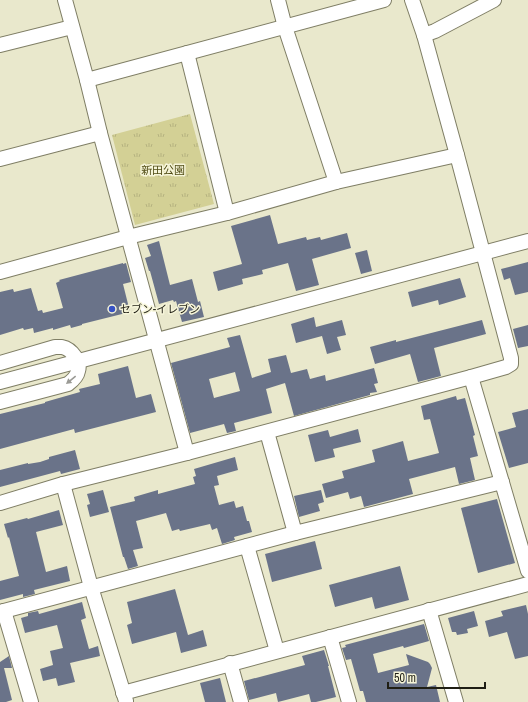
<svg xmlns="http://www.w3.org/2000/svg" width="528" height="702" viewBox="0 0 528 702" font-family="'Archivo Narrow','Noto Sans JP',sans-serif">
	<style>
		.grass { fill: url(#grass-tufts) }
		.building { fill: #6a7389; fill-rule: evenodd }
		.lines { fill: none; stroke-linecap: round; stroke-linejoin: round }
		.minor-casing { stroke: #7f7e65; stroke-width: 16 }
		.minor { stroke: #fff; stroke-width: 14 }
		.oneway { fill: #9a9a95 }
		.poi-dot { fill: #3752c4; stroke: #f6f5d9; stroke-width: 1.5 }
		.labels { text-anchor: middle; stroke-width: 3; stroke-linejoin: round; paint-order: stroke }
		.park-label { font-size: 11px; fill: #504c14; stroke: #f6f5d9 }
		.poi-label { font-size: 11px; fill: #1f1e14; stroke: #f6f5d9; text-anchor: start }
	</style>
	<defs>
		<pattern id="grass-tufts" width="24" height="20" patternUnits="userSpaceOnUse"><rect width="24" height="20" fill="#d3d095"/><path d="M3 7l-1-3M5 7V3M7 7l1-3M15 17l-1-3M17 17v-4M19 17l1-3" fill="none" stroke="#b5b280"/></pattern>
	</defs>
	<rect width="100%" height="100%" fill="#e9e8cc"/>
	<polygon class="grass" points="190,114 214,204 135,225 112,135"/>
	<g class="building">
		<polygon points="270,215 278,244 306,237 307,240 320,237 321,240 347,233 351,248 312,259 319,285 296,291 288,263 262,270 263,274 242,279 243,284 218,291 213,272 242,264 231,226"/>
		<polygon points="159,241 170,285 192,279 198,302 200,301 204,317 182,322 176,301 174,302 173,300 159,304 150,271 149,271 145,258 151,256 147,245"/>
		<polygon points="367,250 372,271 361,274 355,253"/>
		<polygon points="528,262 528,292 515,295 510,278 504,280 501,269"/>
		<polygon points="123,263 123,264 126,263 131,282 123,284 130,312 82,324 82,325 71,328 70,325 53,330 53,328 34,333 33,328 24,330 23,328 0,335 0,292 13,289 14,292 31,288 38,311 42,310 43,313 63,308 56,283 60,281 59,280"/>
		<polygon points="460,278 466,297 439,305 438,300 412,307 408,292"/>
		<polygon points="314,317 316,327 342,320 346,335 337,337 341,350 327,354 322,336 296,343 291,324"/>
		<polygon points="482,320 486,334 434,348 441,376 418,382 410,354 375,364 370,347 396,340 396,342"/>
		<polygon points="528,325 528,346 518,348 513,329"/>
		<path d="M240,335l12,43 19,-6 -3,-13 18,-4 5,18 16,-4 3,10 15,-4 1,6 48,-13 4,15 -4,1 3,8 -7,1v2l-76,21 -9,-33 -19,6 6,24 -38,10 2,8 -9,2 -3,-9 -34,9 -19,-70 59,-16 -3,-9zM235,372l5,19 -26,7 -5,-19z"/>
		<polygon points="128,366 136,398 151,394 156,412 75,433 74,429 0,449 0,414 45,403 45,402 80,392 79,389 100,384 98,374"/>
		<polygon points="456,396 457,400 465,398 475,435 473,436 478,456 470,458 475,480 459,484 455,467 409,479 413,494 364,507 361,496 350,499 348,492 326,498 322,484 344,478 342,471 375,462 372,450 403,441 408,461 439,453 430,419 424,420 421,406"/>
		<polygon points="528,409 528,463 509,468 498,432 516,427 512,413"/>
		<polygon points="358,429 361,442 333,449 335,457 315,462 308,435 328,430 330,437"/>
		<polygon points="75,450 80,469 61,474 60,471 0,487 0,470 28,463 28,464 40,462 49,459 49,457"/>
		<polygon points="235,457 238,470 217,476 219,485 214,486 219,505 234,501 236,508 243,506 247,521 249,521 252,532 234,537 235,540 222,544 217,528 212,530 210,524 180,531 179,529 172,531 166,513 136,521 143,548 133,550 138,566 128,569 124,557 123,557 110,507 135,501 134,497 158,490 158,494 195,484 193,477 196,476 194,469"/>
		<polygon points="103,490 109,512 90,517 87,505 90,504 87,494"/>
		<polygon points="321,490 324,502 318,504 320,511 299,517 294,496"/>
		<polygon points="497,499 515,563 478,573 461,508"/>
		<polygon points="59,510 63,525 36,532 46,572 67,566 70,581 34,590 35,594 23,597 23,594 0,600 0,581 19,576 9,537 8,538 4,524 27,518 28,519"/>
		<polygon points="315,541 322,569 272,582 265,554"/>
		<polygon points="400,566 409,600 375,609 372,597 335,607 329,585"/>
		<polygon points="175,589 188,635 203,630 207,646 181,653 176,632 132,644 127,625 132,623 127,602"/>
		<polygon points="82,602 86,618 81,620 89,649 98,646 100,656 70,663 75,682 58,686 56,678 43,681 40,669 53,665 50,651 63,648 57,625 25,633 21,618 28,616 28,613 38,611 39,614"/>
		<polygon points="526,605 528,614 528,656 515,659 507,632 489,637 485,621 503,616 501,611"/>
		<polygon points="474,611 478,626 467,629 468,633 457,635 456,632 452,632 448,618"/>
		<polygon points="424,624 429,641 404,648 403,646 373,654 378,673 409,665 406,654 428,662 430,664 432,668 427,687 436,685 440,702 366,702 363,691 360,691 351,659 346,660 342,648 346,647 345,645"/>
		<polygon points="324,650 329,666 328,666 336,697 316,702 311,702 309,694 278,702 276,693 249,700 244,681 305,665 302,656"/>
		<polygon points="9,656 12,668 4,668 12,700 6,702 0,702 0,662"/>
		<polygon points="220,678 226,702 205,702 200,683"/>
	</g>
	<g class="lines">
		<defs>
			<g id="minor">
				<polyline points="65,0 87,80 100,133 187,453"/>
				<polyline points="278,0 285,27 336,182"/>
				<polyline points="424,35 435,31 494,0"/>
				<polyline points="0,45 72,27"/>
				<polyline points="187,53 227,213"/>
				<polyline points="87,80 384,0"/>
				<polyline points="0,159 100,133"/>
				<polyline points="0,272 128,237 227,213 336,182 457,155"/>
				<path d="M0,363l55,-16c3,0 5,0 7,0 10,2 19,15 16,24 -1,6 -6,10 -10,13l-68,18"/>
				<polyline points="471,377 528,571"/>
				<polyline points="0,382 528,241"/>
				<polyline points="267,432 295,533"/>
				<polyline points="63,484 91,587 126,701"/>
				<polyline points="0,503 63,484 187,453 471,377 506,367 511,364 511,358 457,155 424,35 412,0"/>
				<polyline points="247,546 277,651"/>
				<polyline points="429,610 456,702"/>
				<polyline points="4,611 31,702"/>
				<polyline points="0,612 295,533 502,482"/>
				<polyline points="330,637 349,702"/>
				<polyline points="230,663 241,702"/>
				<polyline points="123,693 528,584"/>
			</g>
		</defs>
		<use href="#minor" class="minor-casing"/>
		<use href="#minor" class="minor"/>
	</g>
	<defs><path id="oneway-solid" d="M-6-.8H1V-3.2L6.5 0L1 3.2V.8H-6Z"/></defs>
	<use class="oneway" href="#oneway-solid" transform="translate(71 380) rotate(141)"/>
	<circle class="poi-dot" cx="112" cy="309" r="4"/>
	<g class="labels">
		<g class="park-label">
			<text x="163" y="174">新田公園</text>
		</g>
		<g class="poi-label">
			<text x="120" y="313">セブン-イレブン</text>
		</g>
	</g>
	<path d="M388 682v6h97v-6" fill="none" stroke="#1f1e14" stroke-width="2"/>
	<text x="394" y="682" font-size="12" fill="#1f1e14" stroke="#f6f5d9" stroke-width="3" paint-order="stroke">50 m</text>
</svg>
